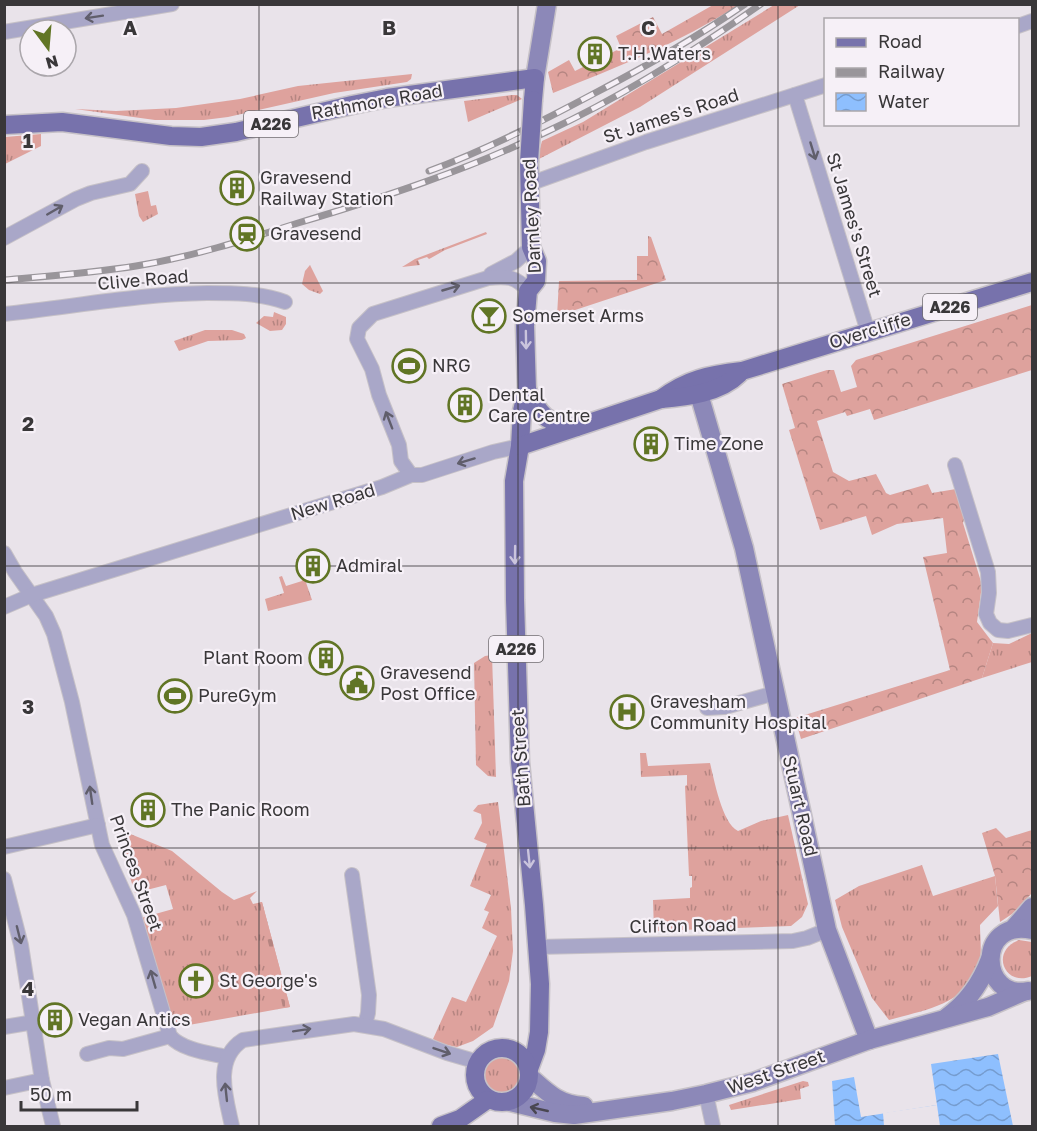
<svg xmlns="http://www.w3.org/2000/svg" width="1037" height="1131" viewBox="0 0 1037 1131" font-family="'Golos Text',sans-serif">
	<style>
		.grass { fill: url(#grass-tufts) }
		.forest { fill: url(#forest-crowns) }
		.cemetery { fill: url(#cemetery-stones) }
		.water { fill: url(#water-waves) }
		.pier { fill: #e9e3ea }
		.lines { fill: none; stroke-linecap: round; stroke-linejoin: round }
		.street-casing { stroke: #c6c1c7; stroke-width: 16 }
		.secondary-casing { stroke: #c6c1c7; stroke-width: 21 }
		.primary-casing { stroke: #c6c1c7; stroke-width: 21 }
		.street { stroke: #a9a7c8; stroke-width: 14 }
		.secondary { stroke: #8c88b8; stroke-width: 18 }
		.primary { stroke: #7772ac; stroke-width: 18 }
		.rail-casing { stroke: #99959a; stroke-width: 7 }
		.rail { stroke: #f6f0f7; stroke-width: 4.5; stroke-dasharray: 14; stroke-linecap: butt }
		.primary-bridge-casing { stroke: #c6c1c7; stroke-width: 21; stroke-linecap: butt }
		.primary-bridge { stroke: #7772ac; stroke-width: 18 }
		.oneway { stroke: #605e6b }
		.oneway2 { stroke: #cac4dd }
		.oneway3 { stroke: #4a4752 }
		.grid { fill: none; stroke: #393739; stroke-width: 1.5; stroke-opacity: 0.55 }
		.labels { text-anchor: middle; stroke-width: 4.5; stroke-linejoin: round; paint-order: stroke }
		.shield { fill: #f6f0f7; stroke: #726e72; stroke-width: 1.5 }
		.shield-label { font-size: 16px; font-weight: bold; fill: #393739 }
		.poi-label { font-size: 18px; fill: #393739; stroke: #f6f0f7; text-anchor: start }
		.street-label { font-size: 18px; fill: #393739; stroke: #f6f0f7 }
		.grid-label { font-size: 20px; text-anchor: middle; font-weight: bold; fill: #393739; stroke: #f6f0f7; stroke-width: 4.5; stroke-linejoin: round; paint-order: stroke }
	</style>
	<defs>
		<pattern id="grass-tufts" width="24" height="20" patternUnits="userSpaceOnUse" patternTransform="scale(1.5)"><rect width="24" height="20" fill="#dea29d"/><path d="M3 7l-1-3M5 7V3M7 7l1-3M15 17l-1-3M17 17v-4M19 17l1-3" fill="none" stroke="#b58581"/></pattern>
		<pattern id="forest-crowns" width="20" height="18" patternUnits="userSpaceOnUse" patternTransform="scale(1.5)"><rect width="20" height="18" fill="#dea29d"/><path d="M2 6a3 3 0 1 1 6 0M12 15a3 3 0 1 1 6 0" fill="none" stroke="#b58581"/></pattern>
		<pattern id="cemetery-stones" width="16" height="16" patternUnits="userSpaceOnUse" patternTransform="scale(1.5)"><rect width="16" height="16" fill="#dea29d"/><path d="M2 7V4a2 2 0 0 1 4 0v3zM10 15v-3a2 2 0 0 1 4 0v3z" fill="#b58581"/></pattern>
		<pattern id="water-waves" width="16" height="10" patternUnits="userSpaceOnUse" patternTransform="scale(1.5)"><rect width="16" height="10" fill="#8ebffe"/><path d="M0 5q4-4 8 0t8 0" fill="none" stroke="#759ccf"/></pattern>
	</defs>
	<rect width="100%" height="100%" fill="#e9e3ea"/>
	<g class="grass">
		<polygon points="774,5 800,5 640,107 537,160 542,141 583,122"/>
		<polygon points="412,74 411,79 407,82 334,93 228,117 204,120 155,120 75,109 116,111 176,108 240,99 298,86"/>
		<polygon points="512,95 517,95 522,99 468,122 464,101"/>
		<polygon points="41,134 41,146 5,164 5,137"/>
		<polygon points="148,191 151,206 156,205 158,214 143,222 139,216 135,194"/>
		<polygon points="486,232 487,234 445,250 431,258 429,259 427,257 418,260 420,265 402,267 415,259"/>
		<polygon points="310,265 323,291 320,294 309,290 302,284 305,271"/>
		<polygon points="274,312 286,317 286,324 282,330 270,331 256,323 264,316 273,317"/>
		<polygon points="205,330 232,330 244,334 246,338 242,340 208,341 179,351 174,341"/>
		<polygon points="296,559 298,559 312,600 268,611 265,599 284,593 279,577 282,576 286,586 302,581"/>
		<polygon points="1032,633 1032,662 982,678 993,643 1009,644"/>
		<polygon points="492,655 496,777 488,776 476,765 474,663 485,656"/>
		<path d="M640,753h6l2,13 62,-3c4,16 12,60 28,68l23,-10 27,-6 20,89 -6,13 -11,9 -137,5 -1,-31 37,-2v-10l2,-1v-11h-3l-4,-90 2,-1v-10l-46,2z"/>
		<polygon points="498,802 511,908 513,951 509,981 493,1027 473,1041 457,1047 442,1044 433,1039 452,997 466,1002 497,936 482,928 489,912 484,910 491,895 470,886 487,844 474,839 482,823 481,814 473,811 478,805"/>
		<polygon points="128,833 172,851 222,892 234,900 257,891 250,898 253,904 262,902 290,1007 172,1028 141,918 173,909 166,885 135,893 120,846 126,844"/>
		<path d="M922,865l11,31 62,-20 3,30 -18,19c0,14 3,34 -3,47 -15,33 -56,39 -88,48l-17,-22 -30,-71 -7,-27 24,-14z"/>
		<path d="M1019,940l13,2v34c-27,12 -43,-25 -13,-36z"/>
		<circle cx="502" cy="1076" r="21"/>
		<polygon points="803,1081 808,1082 809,1086 800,1089 801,1099 731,1110 729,1105"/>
	</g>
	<g class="forest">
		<path d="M713,5h25c-58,38 -121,62 -185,88l-5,-21 21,-12 6,11 46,-23 -5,-12 37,-19 9,17z"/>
		<polygon points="648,236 651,237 666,280 557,316 559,281 637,280 637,256 648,256"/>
		<polygon points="1032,305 1032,370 874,420 870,409 847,416 845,412 817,421 833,472 849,481 876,474 886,493 890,495 928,484 932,493 956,489 965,516 963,523 982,585 977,622 993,643 982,678 801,739 795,718 950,670 923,557 947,553 943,518 897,524 872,535 866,516 820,530 789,430 795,428 782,384 827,370 834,370 841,392 857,387 851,366 856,360"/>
		<polygon points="996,828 1006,838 1032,830 1032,893 1012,914 1000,922 995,876 982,833"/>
	</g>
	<polygon class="cemetery" points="262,902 290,1007 283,1008 273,961 258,903"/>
	<polygon class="water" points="998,1054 1013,1126 835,1126 832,1081 854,1077 861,1117 937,1105 931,1064"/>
	<polygon class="pier" points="937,1105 940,1126 884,1126 883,1113"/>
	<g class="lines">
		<defs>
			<g id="street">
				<polyline points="1018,26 1032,21"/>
				<polyline points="4,32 172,4"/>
				<polyline points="795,95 868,332"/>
				<polyline points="529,184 646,142 826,85"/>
				<polyline points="4,238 76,199 91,193 130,184 142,171"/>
				<polyline points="491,274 516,261 531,247"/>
				<path d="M4,314c68,-7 135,-20 203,-21 26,0 54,0 78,9"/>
				<polyline points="955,465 988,572 989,593 986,614 990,623 998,630 1008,631 1032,625"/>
				<path d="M411,475l-10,-14 -2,-16 -20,-50 -7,-26 -15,-30 2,-11 14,-14 115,-36c18,-2 28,-2 40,13"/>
				<path d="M4,553l11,19 31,44 8,18 18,68 30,143 32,70 36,121c12,14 39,17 57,21"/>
				<polyline points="4,607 32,595 382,487 411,475 422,475 493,452 520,446"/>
				<polyline points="707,708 725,707 775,693"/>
				<polyline points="4,847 98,825"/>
				<polyline points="352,875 369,995 368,1013 365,1025"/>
				<polyline points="4,879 21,945 42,1080 53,1126"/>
				<polyline points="538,947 793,941 807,938 827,930"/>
				<polyline points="4,1027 34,1022"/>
				<polyline points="87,1054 109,1048 123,1049 170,1036"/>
				<polyline points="4,1088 42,1080"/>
				<polyline points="706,1094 713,1126"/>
				<path d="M232,1126c-6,-28 -19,-67 11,-86l111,-16 30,5 63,24 31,9"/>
			</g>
			<g id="secondary">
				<polyline points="535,78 547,4"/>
				<polyline points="699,394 744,548 827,930 869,1040"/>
				<polyline points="1013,929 1032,907"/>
				<path d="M1028,991c-48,10 -53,-73 4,-61"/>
				<path d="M947,1017c21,-15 34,-34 43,-58"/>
				<path d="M530,1077c18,16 28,27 54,29"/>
				<polyline points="510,1102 555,1113 574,1115 672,1101 706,1094 753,1082 869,1040 988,1007 1023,992"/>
			</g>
			<g id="primary">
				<polyline points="4,125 62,122 171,136 201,137 236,132 352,105 387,98 535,78 533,100"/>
				<polyline points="529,162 531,247 537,261 536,281 528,291 525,326 527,390 522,411 520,446 514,481 515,600 520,762 534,905 540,984 539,1032 536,1050 529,1069"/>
				<path d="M527,390c13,26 19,33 49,37"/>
				<path d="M661,399c26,-20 48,-24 81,-28l290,-89"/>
				<path d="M520,446l141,-47c26,-2 59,-6 78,-25"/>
				<circle cx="502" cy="1075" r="27"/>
				<polyline points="441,1126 460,1119 487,1100"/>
			</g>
		</defs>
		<use href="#street" class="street-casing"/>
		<use href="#secondary" class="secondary-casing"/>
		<use href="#primary" class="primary-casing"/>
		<use href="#street" class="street"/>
		<use href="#secondary" class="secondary"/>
		<use href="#primary" class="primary"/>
		<defs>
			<g id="rail">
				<path d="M429,171c57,-21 112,-49 166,-78 52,-27 102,-56 150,-89"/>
				<path d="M4,280c44,-4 88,-7 132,-14 55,-9 109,-26 162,-43 84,-25 169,-53 248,-91 75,-35 147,-80 215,-128"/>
			</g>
		</defs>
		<use href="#rail" class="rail-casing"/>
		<use href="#rail" class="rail"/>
		<defs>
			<polyline id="primary-bridge" points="529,162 533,100"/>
		</defs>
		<use href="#primary-bridge" class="primary-bridge-casing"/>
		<use href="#primary-bridge" class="primary-bridge"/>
	</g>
	<defs><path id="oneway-shaft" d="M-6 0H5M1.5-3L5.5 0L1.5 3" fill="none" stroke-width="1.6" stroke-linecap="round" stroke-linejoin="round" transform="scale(1.5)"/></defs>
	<g class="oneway">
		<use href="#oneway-shaft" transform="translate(94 17) rotate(171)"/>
		<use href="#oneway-shaft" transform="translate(813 151) rotate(73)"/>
		<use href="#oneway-shaft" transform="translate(55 210) rotate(-30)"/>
		<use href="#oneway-shaft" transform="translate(451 288) rotate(-16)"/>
		<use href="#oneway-shaft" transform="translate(389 420) rotate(-111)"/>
		<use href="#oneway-shaft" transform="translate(466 461) rotate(163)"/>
		<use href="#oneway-shaft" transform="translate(91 795) rotate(-98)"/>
		<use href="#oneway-shaft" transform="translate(19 935) rotate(76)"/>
		<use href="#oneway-shaft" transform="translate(153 979) rotate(-106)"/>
		<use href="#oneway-shaft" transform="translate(302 1030) rotate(-9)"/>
		<use href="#oneway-shaft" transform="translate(442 1051) rotate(19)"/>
		<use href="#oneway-shaft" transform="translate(226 1092) rotate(-96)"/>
	</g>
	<g class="oneway2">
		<use href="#oneway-shaft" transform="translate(526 340) rotate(89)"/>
		<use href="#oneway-shaft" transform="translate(515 555) rotate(91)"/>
		<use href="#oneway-shaft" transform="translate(529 859) rotate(84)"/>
	</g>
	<use class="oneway3" href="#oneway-shaft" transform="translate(539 1109) rotate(-167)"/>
	<path class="grid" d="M259,4v1122M518,4v1122M778,4v1122M4,283h1028M4,566h1028M4,848h1028"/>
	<defs>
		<symbol id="building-ring" viewBox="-11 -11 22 22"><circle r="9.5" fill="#f6f0f7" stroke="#617525" stroke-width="1.5"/><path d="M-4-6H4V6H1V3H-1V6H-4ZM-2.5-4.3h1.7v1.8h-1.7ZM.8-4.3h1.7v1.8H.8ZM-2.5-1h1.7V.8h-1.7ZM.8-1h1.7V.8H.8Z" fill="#617525"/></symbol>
		<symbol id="station-ring" viewBox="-11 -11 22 22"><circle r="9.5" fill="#f6f0f7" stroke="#617525" stroke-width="1.5"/><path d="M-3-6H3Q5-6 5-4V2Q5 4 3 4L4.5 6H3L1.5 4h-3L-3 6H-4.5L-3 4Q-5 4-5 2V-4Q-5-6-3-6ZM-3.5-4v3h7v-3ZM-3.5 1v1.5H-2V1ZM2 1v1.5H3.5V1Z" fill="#617525"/></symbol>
		<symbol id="bar-ring" viewBox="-11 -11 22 22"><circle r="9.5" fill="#f6f0f7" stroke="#617525" stroke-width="1.5"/><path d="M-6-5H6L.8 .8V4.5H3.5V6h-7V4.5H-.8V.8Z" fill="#617525"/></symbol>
		<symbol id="stadium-ring" viewBox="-11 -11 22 22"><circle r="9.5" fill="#f6f0f7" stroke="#617525" stroke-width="1.5"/><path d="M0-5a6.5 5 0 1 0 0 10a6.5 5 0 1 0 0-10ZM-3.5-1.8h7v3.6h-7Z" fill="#617525"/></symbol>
		<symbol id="civic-ring" viewBox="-11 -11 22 22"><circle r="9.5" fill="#f6f0f7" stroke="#617525" stroke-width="1.5"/><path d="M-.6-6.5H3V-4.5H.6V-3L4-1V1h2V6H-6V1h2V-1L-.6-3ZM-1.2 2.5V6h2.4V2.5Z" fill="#617525"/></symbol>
		<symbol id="hospital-ring" viewBox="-11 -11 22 22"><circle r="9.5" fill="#f6f0f7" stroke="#617525" stroke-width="1.5"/><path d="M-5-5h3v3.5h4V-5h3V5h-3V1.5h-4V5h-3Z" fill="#617525"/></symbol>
		<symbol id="church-ring" viewBox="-11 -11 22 22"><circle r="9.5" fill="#f6f0f7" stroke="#617525" stroke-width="1.5"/><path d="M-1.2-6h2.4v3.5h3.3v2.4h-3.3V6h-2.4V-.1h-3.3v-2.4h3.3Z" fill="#617525"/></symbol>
	</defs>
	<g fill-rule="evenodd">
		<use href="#building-ring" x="576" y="35" width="38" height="38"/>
		<use href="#building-ring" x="218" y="169" width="38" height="38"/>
		<use href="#station-ring" x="228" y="215" width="38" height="38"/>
		<use href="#bar-ring" x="470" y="297" width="38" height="38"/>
		<use href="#stadium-ring" x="390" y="347" width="38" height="38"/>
		<use href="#building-ring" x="446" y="386" width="38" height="38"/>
		<use href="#building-ring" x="632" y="425" width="38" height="38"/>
		<use href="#building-ring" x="294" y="547" width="38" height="38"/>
		<use href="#building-ring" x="307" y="639" width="38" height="38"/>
		<use href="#civic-ring" x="338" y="664" width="38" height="38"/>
		<use href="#stadium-ring" x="156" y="677" width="38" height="38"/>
		<use href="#hospital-ring" x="608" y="693" width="38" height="38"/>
		<use href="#building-ring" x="129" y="791" width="38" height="38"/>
		<use href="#church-ring" x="177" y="962" width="38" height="38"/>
		<use href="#building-ring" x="36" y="1001" width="38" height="38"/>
	</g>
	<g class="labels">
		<g class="shield">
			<rect x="244" y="111" width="54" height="26" rx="4.5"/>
			<rect x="923" y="294" width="54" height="26" rx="4.5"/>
			<rect x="489" y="636" width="54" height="26" rx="4.5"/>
		</g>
		<g class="shield-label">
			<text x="271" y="130">A226</text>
			<text x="950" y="313">A226</text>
			<text x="516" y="655">A226</text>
		</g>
		<g class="poi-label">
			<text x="618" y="60">T.H.Waters</text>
			<text x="260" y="184">Gravesend<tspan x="260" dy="21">Railway Station</tspan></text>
			<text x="270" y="240">Gravesend</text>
			<text x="512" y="322">Somerset Arms</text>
			<text x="432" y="372">NRG</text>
			<text x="488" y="401">Dental<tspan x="488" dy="21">Care Centre</tspan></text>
			<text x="674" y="450">Time Zone</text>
			<text x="336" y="572">Admiral</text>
			<text x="303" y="664" text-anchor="end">Plant Room</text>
			<text x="380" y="679">Gravesend<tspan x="380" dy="21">Post Office</tspan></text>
			<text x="198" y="702">PureGym</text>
			<text x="650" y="708">Gravesham<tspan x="650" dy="21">Community Hospital</tspan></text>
			<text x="171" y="816">The Panic Room</text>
			<text x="219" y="987">St George's</text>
			<text x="78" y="1026">Vegan Antics</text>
		</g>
		<g class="street-label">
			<text transform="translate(377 102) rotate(-10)" y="6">Rathmore Road</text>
			<text transform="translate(671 116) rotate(-18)" y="6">St James's Road</text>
			<text transform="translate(532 216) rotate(-93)" y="6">Darnley Road</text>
			<text transform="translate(854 225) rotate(73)" y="6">St James's Street</text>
			<text transform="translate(143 280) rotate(-5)" y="6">Clive Road</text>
			<text transform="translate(870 331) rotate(-17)" y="6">Overcliffe</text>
			<text transform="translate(333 502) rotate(-17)" y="6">New Road</text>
			<text transform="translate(521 758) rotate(-94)" y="6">Bath Street</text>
			<text transform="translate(800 806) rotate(77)" y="6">Stuart Road</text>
			<text transform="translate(136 873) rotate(70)" y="6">Princes Street</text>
			<text transform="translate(683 926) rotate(-1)" y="6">Clifton Road</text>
			<text transform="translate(776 1072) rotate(-19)" y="6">West Street</text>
		</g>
	</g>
	<g class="grid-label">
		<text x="130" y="35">A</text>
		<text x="389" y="35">B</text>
		<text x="648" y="35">C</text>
		<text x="28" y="148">1</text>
		<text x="28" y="431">2</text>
		<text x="28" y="714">3</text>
		<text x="28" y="996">4</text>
	</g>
	<rect width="1037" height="1131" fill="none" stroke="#393739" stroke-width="12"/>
	<rect x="824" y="18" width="195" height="108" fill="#f6f0f7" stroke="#aaa6ab" stroke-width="1.5"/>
	<rect x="836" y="38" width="30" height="9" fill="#7772ac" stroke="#aaa6ab" stroke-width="1.5"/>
	<text x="878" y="48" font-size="18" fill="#393739">Road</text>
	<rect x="836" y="68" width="30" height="9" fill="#99959a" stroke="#aaa6ab" stroke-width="1.5"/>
	<text x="878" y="78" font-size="18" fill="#393739">Railway</text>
	<rect x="836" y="93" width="30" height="18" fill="url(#water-waves)" stroke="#aaa6ab" stroke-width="1.5"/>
	<text x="878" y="108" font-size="18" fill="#393739">Water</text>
	<g transform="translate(48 48) rotate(164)"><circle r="28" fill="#f6f0f7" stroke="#aaa6ab" stroke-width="1.5"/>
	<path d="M0-4.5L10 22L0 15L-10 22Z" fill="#617525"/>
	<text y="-9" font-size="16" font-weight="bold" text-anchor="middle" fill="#393739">N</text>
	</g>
	<path d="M21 1101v9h116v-9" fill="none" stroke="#393739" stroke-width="3"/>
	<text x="30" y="1101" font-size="18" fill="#393739" stroke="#f6f0f7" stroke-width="4.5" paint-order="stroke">50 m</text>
</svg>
